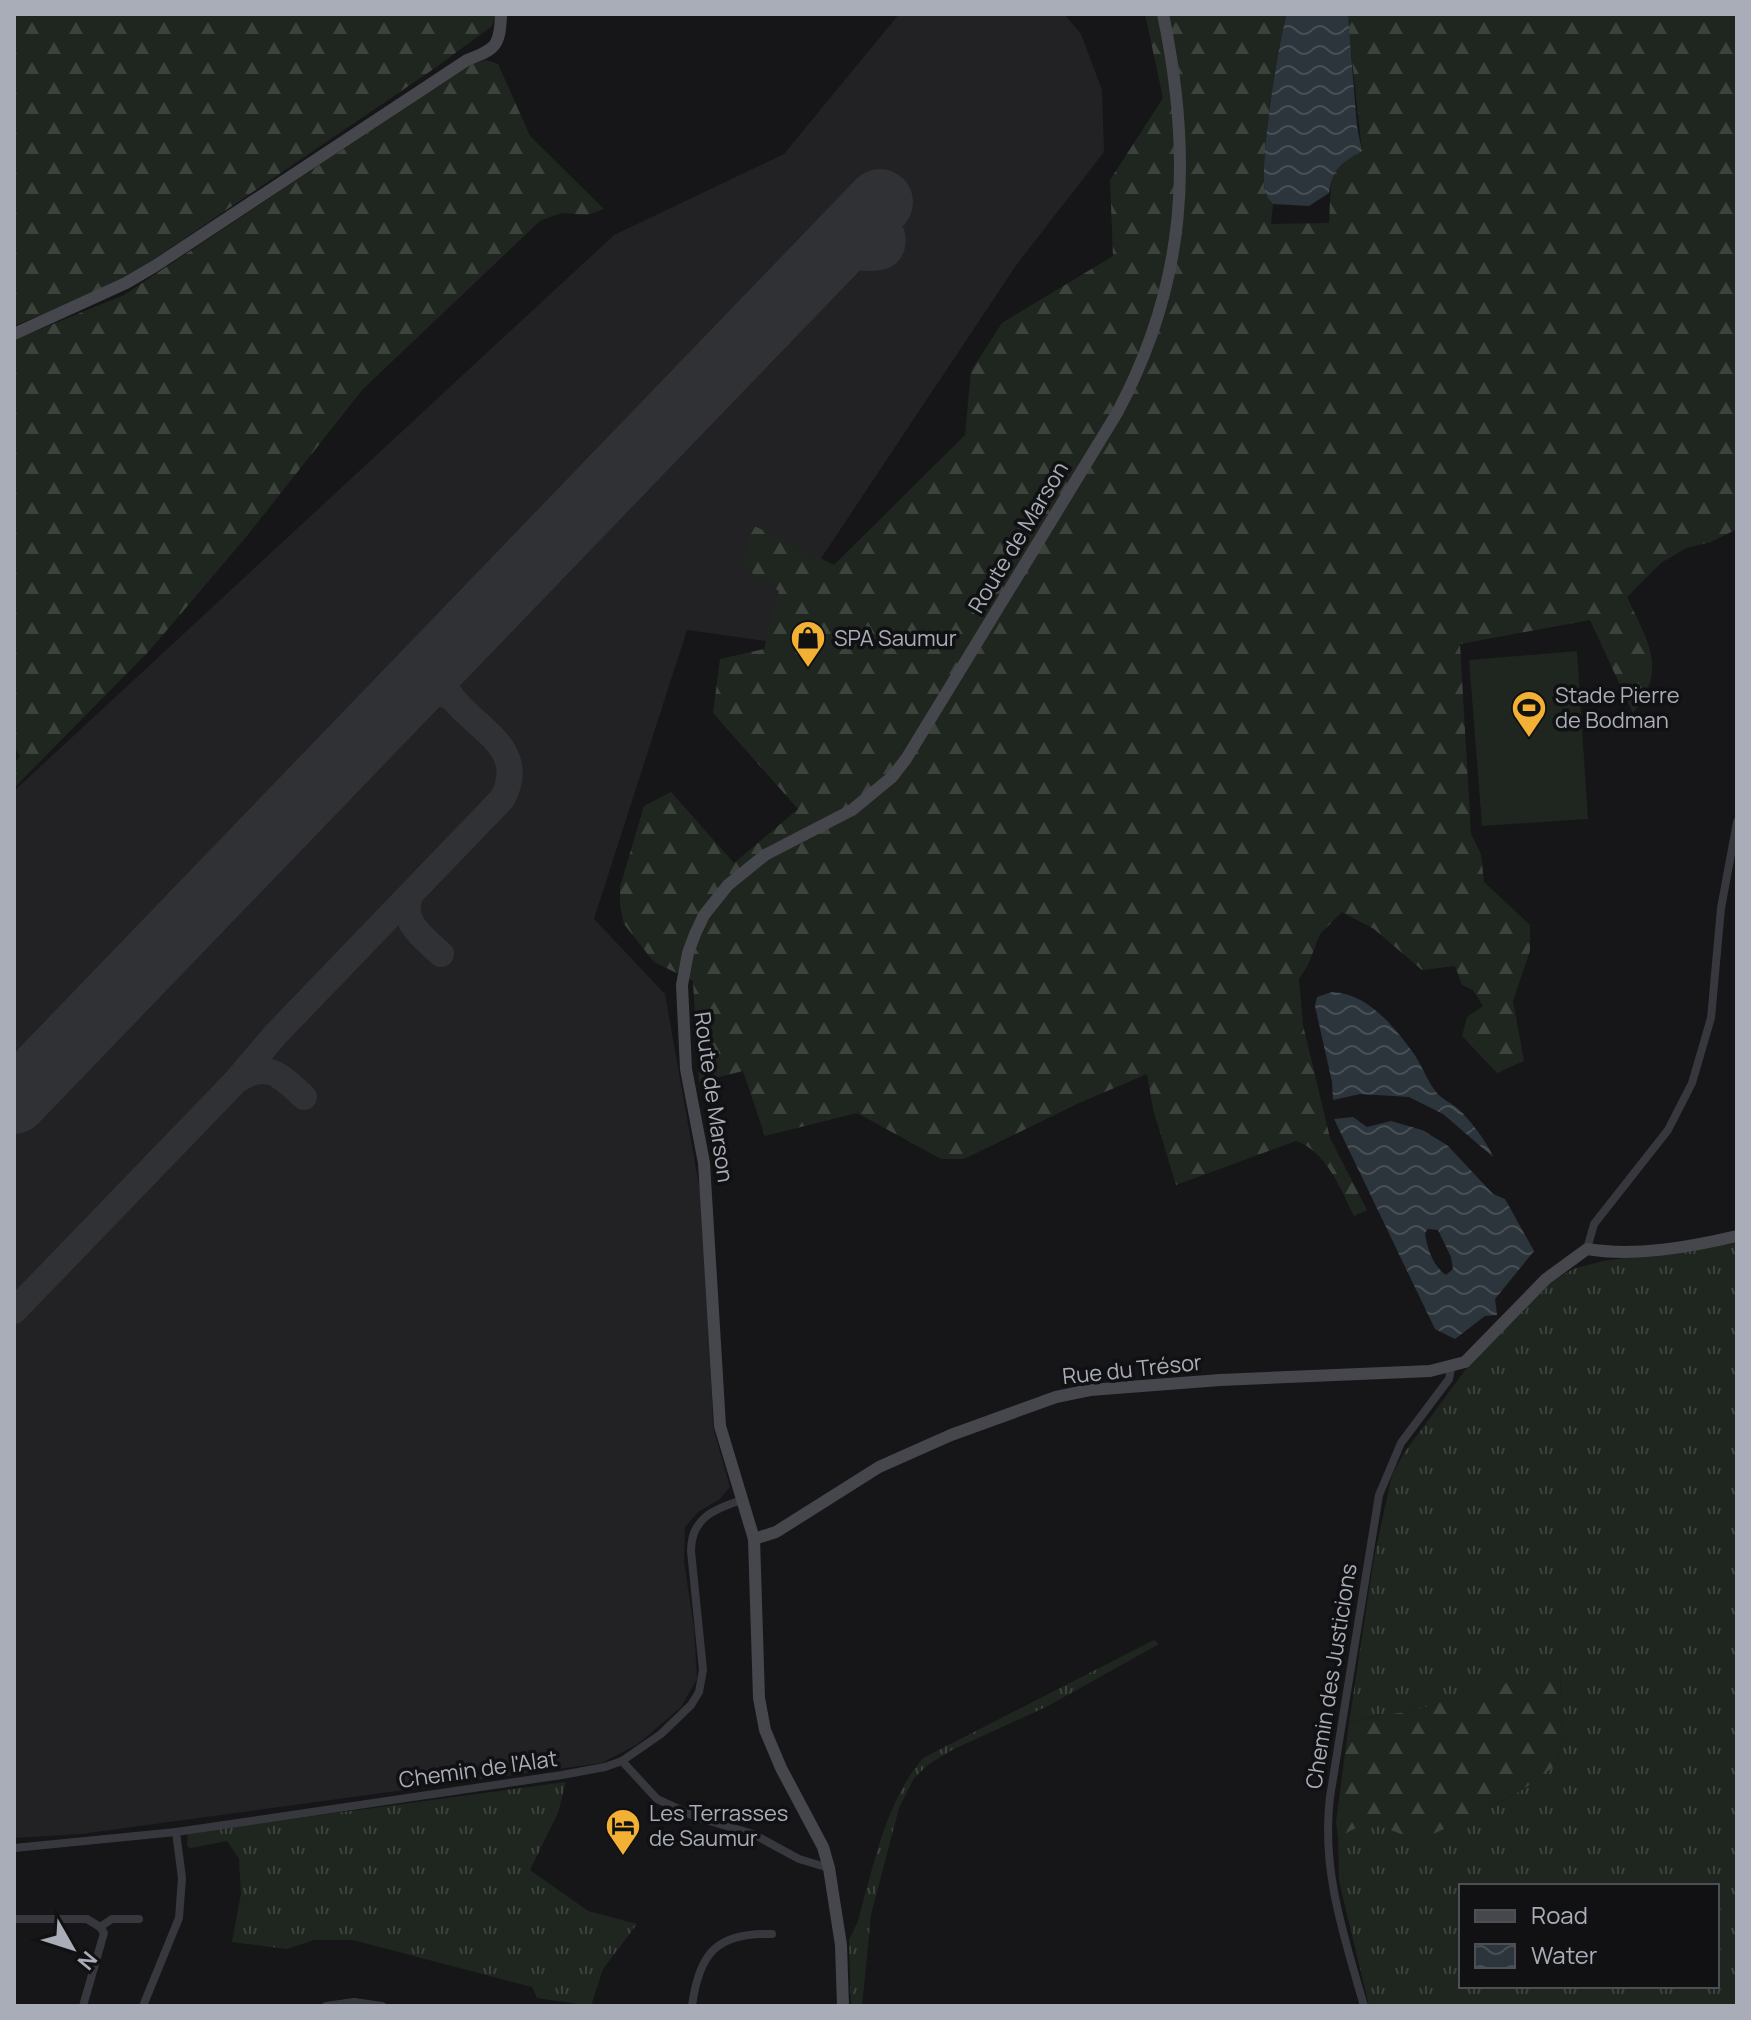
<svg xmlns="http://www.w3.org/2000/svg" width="1751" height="2020" viewBox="0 0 1751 2020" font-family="Manrope,sans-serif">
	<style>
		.built { fill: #222225 }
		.grass { fill: url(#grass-tufts); fill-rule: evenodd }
		.forest { fill: url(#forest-firs) }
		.pitch { fill: #1e261f }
		.water { fill: url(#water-waves); fill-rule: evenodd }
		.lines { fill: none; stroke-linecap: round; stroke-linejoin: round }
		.taxiway { stroke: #303135; stroke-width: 26 }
		.runway { stroke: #303135; stroke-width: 66 }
		.street { stroke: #37383d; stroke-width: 8 }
		.secondary { stroke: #45474d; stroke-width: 12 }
		.labels { text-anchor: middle; stroke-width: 7; stroke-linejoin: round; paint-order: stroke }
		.street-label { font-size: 22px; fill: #a8adb8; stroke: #111113 }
		.poi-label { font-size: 22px; fill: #a8adb8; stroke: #111113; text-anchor: start }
	</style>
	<defs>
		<pattern id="grass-tufts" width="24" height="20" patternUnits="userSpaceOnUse" patternTransform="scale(2)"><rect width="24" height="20" fill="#1e261f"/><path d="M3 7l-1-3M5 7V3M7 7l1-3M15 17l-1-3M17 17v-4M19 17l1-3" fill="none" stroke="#3c433d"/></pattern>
		<pattern id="forest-firs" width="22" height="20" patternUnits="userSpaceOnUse" patternTransform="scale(2)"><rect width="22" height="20" fill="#1e261f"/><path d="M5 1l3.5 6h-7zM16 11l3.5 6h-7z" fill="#3c433d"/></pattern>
		<pattern id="water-waves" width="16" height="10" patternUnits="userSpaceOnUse" patternTransform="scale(2)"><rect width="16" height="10" fill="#2c353c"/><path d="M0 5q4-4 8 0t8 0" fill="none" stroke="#485056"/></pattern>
	</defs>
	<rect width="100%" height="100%" fill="#161618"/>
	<polygon class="built" points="899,14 1064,14 1081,34 1102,90 1104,152 1017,264 766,641 687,630 594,919 665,994 700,1191 707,1267 713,1427 730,1487 720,1499 698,1512 685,1527 684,1561 694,1628 697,1679 681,1707 638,1744 602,1763 81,1834 14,1838 14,791 614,235 784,154"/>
	<g class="grass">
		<path d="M1737,1243v763h-368l-30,-125 -1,-43c10,-6 21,-15 33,-14 9,0 15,6 24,5 65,-6 112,-23 163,-66l4,-27 -2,-68 -151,44 -30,3 -30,8 25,-165 18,-83 12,-22 62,-84 87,-88 20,-12 30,-8zM1461,1886h256v100h-256z"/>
		<path d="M1154,1640l5,4 -111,62 -96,44 -23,14 -15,14 -15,30 -28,107 -9,91h-11l-2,-66 9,-19c16,-56 27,-118 65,-163z"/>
		<polygon points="566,1782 558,1813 530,1870 588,1911 637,1924 603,1969 591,2006 537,1998 532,1987 353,1940 314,1940 287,1949 232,1942 241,1894 239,1859 227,1841 191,1848 187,1846 188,1833"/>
	</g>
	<g class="forest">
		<polygon points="14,14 496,14 492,26 435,68 122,281 14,326"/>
		<path d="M1145,14h142c-8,24 -30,161 -21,180 1,4 5,7 7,10l-2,20 58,-1 2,-46 8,-13 23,-13 -15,-137h390v515l-26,13 -25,6 -25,15 -34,34c20,44 42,71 6,116l-43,-93 -130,24 11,190 10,20 3,28 46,43v26l-17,50 11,60 -27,12 -35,-37 5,-19 16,-11 -10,-16 -11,-5 -7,-19 -33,4 -48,-41 -32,-17 -22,22 -12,31 -9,14 4,46 27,113 37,72 -13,6c-13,-27 -28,-65 -58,-75l-120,44 -23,-76 -6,-35 -70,30 -113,55h-23l-84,-46 -92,23 -22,-65 -44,11 -6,-101 -39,-19 -30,-38 -4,-18v-19l24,-81 27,-14 63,71 64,-54 -85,-96 7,-54 44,-10 15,-58 -36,-24 9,-42 82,40 131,-130 6,-64 31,-48 111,-67 -3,-76 53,-82z"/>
		<polygon points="486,60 498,64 530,136 604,209 587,215 562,213 541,220 363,389 246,537 150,650 14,788 14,763 20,756 14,747 14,340 124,295 381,124 463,67"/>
		<path d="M1560,1667l2,69 -4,27c-32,27 -50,35 -86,52 -19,8 -37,22 -58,23 -6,0 -13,-4 -18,-6 -27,-10 -34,-9 -58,6l-2,-16 13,-99 31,-8 29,-3z"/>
	</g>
	<polygon class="pitch" points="1577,651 1588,819 1482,826 1469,660"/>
	<g class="water">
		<path d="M1287,14l61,2 9,111 5,24c-21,12 -30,18 -33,42l-20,13 -36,-2c-2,-3 -6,-6 -7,-10 -9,-19 13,-156 21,-180z"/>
		<path d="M1332,992c35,1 62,34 82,62 8,12 13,26 22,38 6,7 13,10 20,15 11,9 33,37 37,50l-50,-43 -34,-17 -49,-3 -27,6 -1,-18 -17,-76 2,-9z"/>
		<path d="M1353,1117l14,10 24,-6 31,9 25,15 46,49 12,5 29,52 -39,48 2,16 -12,1 -30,23 -20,-10 -101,-210zM1428,1229l10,1 13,27 2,12 -7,6c-13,-9 -19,-27 -21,-42z"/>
	</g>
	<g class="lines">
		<g class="taxiway">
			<path d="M810,275c7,-6 16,-17 26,-18 19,-4 62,14 56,-23l-21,-22"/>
			<path d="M401,701c17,-11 32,-15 50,-3"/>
			<path d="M411,894c-13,27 13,44 30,60"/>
			<path d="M236,1081c32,-21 44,-6 68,16"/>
			<path d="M14,1311l222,-230 39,-46 227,-236c40,-71 -89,-83 -52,-149"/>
		</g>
		<polyline class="runway" points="14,1101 880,202"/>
		<g class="street">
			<polyline points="1587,1249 1594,1224 1668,1130 1692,1083 1711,1018 1721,908 1737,822"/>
			<polyline points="622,1761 657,1799 696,1817 753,1834 799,1859 829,1868"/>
			<path d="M14,1848l162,-16 386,-57 43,-8 17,-6 39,-27 30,-29 8,-13 4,-22 -12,-119c0,-33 23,-42 51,-51"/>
			<polyline points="14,1919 87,1919 100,1927"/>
			<polyline points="100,1927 112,1919 139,1919"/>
			<polyline points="83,2006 104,1933 100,1927"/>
			<polyline points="143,2006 179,1918 182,1878 176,1832"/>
			<polyline points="326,2006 354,2002 382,2006"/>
			<path d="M692,2006c7,-53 25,-74 80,-72"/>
			<path d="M1364,2006c-20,-70 -43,-136 -34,-209l49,-302 22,-52 48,-64 2,-11"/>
		</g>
		<g class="secondary">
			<path d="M14,334l112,-51 29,-17 312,-206c29,-11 33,-14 34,-46"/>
			<path d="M754,1539l22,-7 103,-65 72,-32 105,-38 34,-7 130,-10 210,-9 35,-9 81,-83 41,-30c48,8 103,-2 150,-13"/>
			<path d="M843,2006l-2,-61 -12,-77 -6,-21 -42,-79 -16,-38 -6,-32 -5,-159 -34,-113 -16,-263 -18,-94 -4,-84 6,-32 7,-19 9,-19 24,-30 37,-30 87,-45 40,-33 14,-18 211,-346c70,-131 76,-255 46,-399"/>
		</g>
	</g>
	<defs>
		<symbol id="shop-pin" viewBox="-11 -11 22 30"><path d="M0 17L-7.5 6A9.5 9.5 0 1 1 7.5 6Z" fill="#f2b134" stroke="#111113"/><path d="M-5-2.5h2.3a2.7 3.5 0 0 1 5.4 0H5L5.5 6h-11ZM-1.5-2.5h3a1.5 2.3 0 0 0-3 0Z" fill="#111"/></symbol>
		<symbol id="stadium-pin" viewBox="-11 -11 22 30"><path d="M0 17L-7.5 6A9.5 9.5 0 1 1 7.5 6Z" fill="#f2b134" stroke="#111113"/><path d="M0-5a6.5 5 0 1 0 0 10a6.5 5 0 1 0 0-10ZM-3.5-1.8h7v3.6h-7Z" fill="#111"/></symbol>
		<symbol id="hotel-pin" viewBox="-11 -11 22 30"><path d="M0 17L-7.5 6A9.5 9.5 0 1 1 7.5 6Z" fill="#f2b134" stroke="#111113"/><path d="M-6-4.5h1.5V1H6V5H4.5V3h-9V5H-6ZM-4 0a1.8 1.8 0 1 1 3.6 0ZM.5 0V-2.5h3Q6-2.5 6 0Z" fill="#111"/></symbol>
	</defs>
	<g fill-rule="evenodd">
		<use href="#shop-pin" x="788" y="618" width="40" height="54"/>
		<use href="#stadium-pin" x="1509" y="688" width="40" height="54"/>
		<use href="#hotel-pin" x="603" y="1806" width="40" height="54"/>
	</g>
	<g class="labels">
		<g class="street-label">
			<text transform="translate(1018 537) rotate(-59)" y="8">Route de Marson</text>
			<text transform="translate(714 1097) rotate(82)" y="8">Route de Marson</text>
			<text transform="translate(1132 1369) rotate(-6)" y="8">Rue du Trésor</text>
			<text transform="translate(1331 1676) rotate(-81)" y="8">Chemin des Justicions</text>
			<text transform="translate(478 1769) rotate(-8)" y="8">Chemin de l'Alat</text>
		</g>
		<g class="poi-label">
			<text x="834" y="646">SPA Saumur</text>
			<text x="1555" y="703">Stade Pierre<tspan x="1555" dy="25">de Bodman</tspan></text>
			<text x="649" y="1821">Les Terrasses<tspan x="649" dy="25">de Saumur</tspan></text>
		</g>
	</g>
	<rect width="1751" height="2020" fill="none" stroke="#a8adb8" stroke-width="32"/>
	<rect x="1459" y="1884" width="260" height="104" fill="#111113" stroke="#4d4f55" stroke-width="2"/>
	<rect x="1475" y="1910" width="40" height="12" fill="#45474d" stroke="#4d4f55" stroke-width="2"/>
	<text x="1531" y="1924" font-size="24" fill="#a8adb8">Road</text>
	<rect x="1475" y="1944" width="40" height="24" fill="url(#water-waves)" stroke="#4d4f55" stroke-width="2"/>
	<text x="1531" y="1964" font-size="24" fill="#a8adb8">Water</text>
	<g transform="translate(72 1948) rotate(129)" stroke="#111113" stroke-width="6" paint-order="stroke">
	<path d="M0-6L14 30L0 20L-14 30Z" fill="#a8adb8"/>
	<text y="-12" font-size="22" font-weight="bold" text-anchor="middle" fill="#a8adb8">N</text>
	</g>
</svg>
